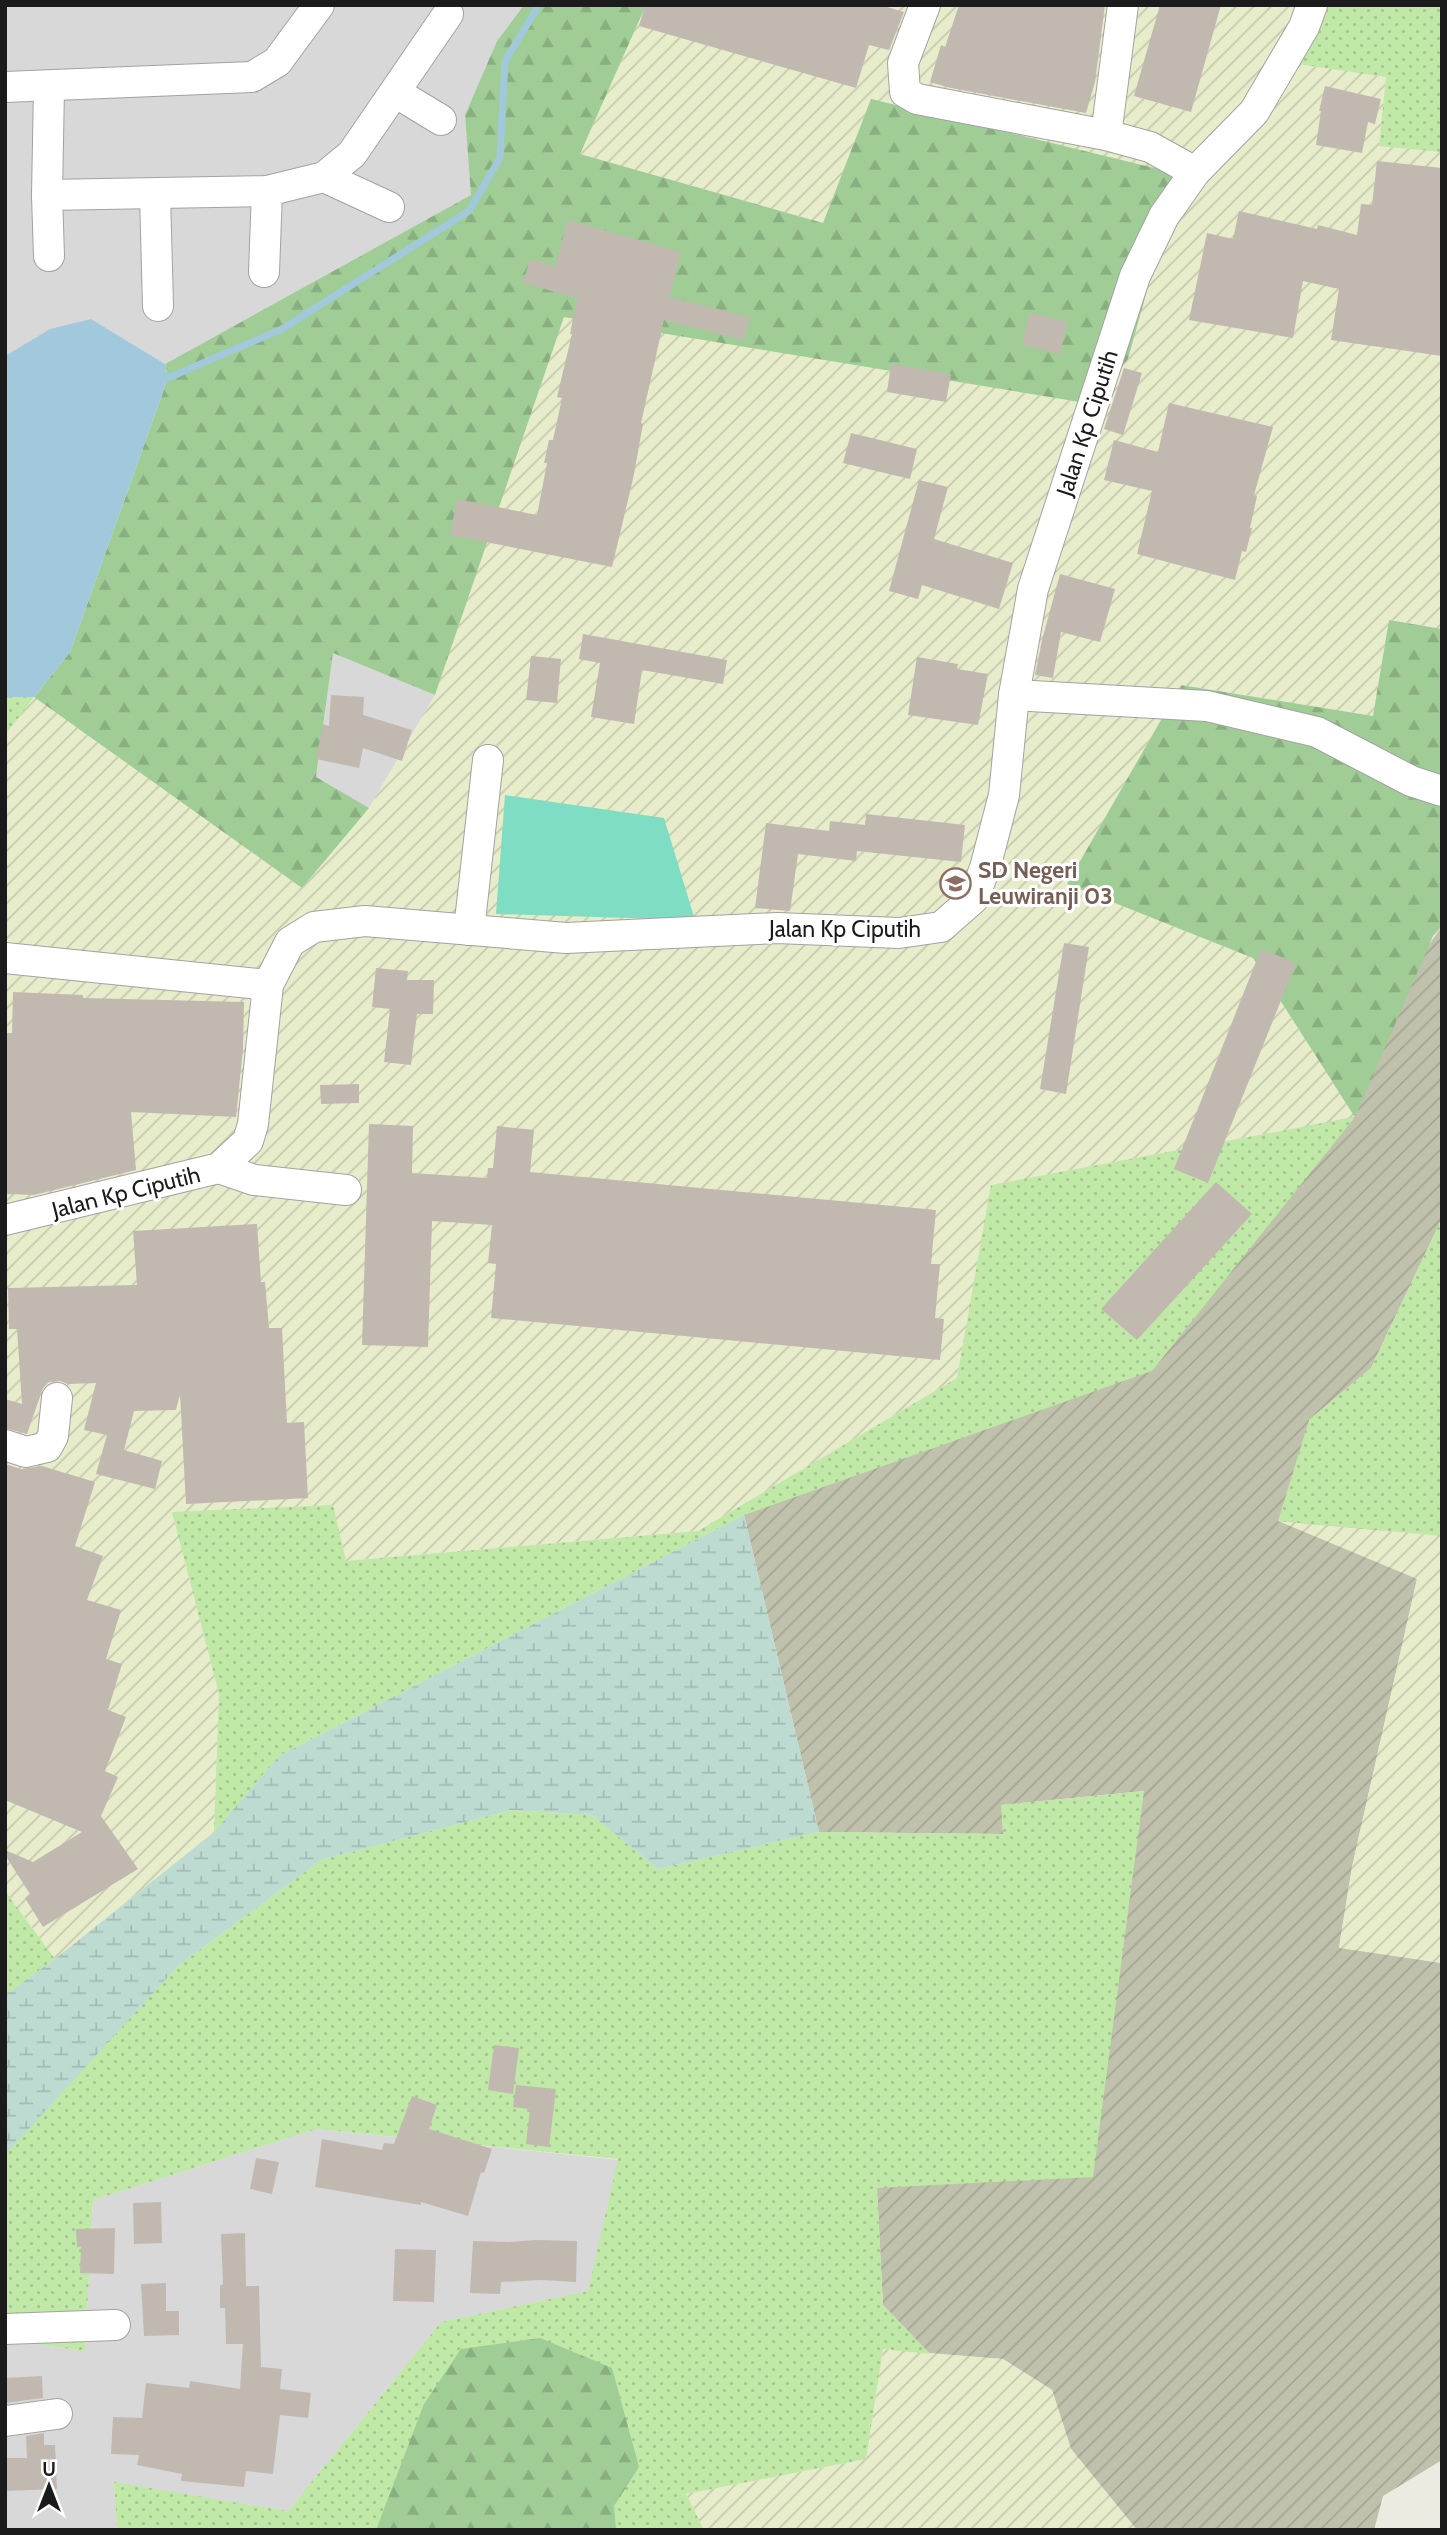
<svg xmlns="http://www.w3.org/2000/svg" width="1447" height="2535" viewBox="0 0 1447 2535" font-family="Cabin,sans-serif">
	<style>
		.residential { fill: #d9d8d8 }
		.construction { fill: url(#construction-furrows) }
		.farmland { fill: url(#farmland-furrows) }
		.grass { fill: url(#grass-dots) }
		.forest { fill: url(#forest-firs) }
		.wetland { fill: url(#wetland-marsh) }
		.pitch { fill: #7eddc2 }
		.water { fill: #a1c8db }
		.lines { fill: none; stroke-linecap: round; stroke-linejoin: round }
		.stream { stroke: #a1c8db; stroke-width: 7 }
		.building { fill: #c1b9b0 }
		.minor-casing { stroke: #a2a2a2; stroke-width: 32 }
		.minor { stroke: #fff; stroke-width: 30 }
		.labels { text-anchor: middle; stroke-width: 6; stroke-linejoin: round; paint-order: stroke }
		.street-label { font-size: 23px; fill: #1b1b1b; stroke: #fff }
		.education-label { font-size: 23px; font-weight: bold; fill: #785e54; stroke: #fff; text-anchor: start }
	</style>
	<defs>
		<pattern id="construction-furrows" width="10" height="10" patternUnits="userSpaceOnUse" patternTransform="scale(1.75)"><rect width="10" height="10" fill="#bfc1ac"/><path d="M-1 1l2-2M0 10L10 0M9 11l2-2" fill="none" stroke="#a4a593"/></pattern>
		<pattern id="farmland-furrows" width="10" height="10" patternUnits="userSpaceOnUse" patternTransform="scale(1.75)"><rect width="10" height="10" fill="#e7eccb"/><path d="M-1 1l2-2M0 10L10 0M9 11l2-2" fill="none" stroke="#c6caae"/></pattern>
		<pattern id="grass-dots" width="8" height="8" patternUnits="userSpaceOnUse" patternTransform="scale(1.75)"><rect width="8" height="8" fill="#c0e8a6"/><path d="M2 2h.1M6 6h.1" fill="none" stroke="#a4c68e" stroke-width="1.8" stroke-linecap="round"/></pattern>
		<pattern id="forest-firs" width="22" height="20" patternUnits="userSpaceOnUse" patternTransform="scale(1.75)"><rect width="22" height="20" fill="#a0cd95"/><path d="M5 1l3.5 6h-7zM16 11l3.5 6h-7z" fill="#89af80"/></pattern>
		<pattern id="wetland-marsh" width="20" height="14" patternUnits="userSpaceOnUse" patternTransform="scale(1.75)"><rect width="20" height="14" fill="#bddbd1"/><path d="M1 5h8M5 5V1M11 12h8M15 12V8" fill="none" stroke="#a2bbb3"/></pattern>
	</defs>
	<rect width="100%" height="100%" fill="#edeae1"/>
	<g class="residential">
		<polygon points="5,5 524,5 497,41 465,115 472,195 165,364 91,319 50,329 5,356"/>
		<polygon points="333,652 435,695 369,808 316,778"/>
		<polygon points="317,2129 619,2160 588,2291 441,2322 288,2511 114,2483 117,2530 5,2530 5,2340 85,2351 93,2200"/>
	</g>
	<polygon class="construction" points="1442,926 1442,1218 1371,1368 1309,1420 1417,1579 1352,1867 1339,1947 1442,1963 1442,2460 1383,2496 1374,2530 1137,2530 1071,2449 1052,2390 1003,2359 930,2354 883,2305 877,2188 1144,1791 1002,1805 1003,1834 819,1832 744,1515 1143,1352"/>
	<g class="farmland">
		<polygon points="646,5 1321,5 1386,77 1379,146 1442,152 1442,629 1389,620 1374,716 1181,685 1067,884 1253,958 1355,1117 992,1185 957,1378 698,1531 345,1561 172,1512 219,1694 214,1832 55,1959 5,1891 5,735 34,697 302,888 369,808 435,695 564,316 1092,404 871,100 823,223 580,154"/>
		<polygon points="1278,1521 1442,1536 1442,1963 1339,1948 1352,1867 1417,1579"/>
		<polygon points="883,2349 1003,2359 1052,2390 1071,2449 1137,2530 704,2530 686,2494 866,2459"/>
	</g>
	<g class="grass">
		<polygon points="1321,5 1442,5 1442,152 1379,146 1386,77 1298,64"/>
		<polygon points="5,697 34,697 5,735"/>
		<polygon points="1355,1117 1152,1371 744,1515 279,1756 214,1832 219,1694 172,1512 333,1505 346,1561 698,1531 957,1378 991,1185"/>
		<polygon points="1442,1218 1442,1536 1278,1521 1309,1420 1371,1368"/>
		<polygon points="1144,1791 1093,2177 877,2188 883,2305 930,2354 883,2349 866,2459 686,2494 704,2530 117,2530 114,2482 288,2511 441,2322 588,2291 618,2159 317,2129 93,2200 85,2351 5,2340 5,2155 9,2148 178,1966 321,1860 511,1810 592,1815 658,1869 819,1832 1003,1834 1001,1805"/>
		<polygon points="5,1891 55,1959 5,1995"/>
	</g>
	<g class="forest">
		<polygon points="524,5 646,5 580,154 823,223 871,99 1179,174 1128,359 1092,404 564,317 435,695 333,653 316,777 369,808 302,888 34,697 70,652 168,378 165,364 471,195 465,115 497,41"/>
		<polygon points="1389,620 1442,629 1442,926 1433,936 1355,1117 1253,958 1067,884 1181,685 1373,716"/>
		<polygon points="540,2338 612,2368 639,2467 614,2506 616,2530 376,2530 424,2404 461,2349"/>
	</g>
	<polygon class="wetland" points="744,1515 819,1832 658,1869 592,1815 511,1810 321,1860 178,1966 5,2155 5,1995 55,1959 214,1832 279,1756"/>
	<polygon class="pitch" points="505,795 664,818 695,920 496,914"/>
	<polygon class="water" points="91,319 165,364 168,378 70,652 34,697 5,697 5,356 50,329"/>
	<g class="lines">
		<polyline class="stream" points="168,378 282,329 469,211 500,158 505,61 539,5"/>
	</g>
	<g class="building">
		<polygon points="645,5 880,5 904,12 889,50 869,45 856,88 639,26"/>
		<polygon points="959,5 1105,5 1095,82 1086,113 951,88 930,82 941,45 945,47"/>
		<polygon points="1160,5 1221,5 1191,112 1134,96"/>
		<polygon points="1325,86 1381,99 1375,124 1368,122 1362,153 1316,145 1321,111 1319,111"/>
		<polygon points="1377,161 1442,168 1442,356 1331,340 1339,289 1303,281 1293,338 1189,320 1207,233 1233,239 1239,211 1317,229 1318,225 1357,235 1361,204 1372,205"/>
		<polygon points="568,220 681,252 669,297 750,317 744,340 664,320 641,423 643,424 633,479 612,567 450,535 457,499 537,515 547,463 544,463 549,440 553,440 562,398 557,397 572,334 570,334 577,298 523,283 530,259 555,266"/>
		<polygon points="1030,313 1067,322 1060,354 1022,345"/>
		<polygon points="891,364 951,374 946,402 887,392"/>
		<polygon points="1124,368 1142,373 1123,435 1104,429"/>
		<polygon points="1169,403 1273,427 1254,495 1257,496 1250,528 1252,528 1246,552 1242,551 1235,580 1137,554 1152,491 1104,480 1114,440 1158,452"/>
		<polygon points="851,433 917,449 910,479 843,463"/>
		<polygon points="919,480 948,487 934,539 1013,563 999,609 922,585 918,599 889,591"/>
		<polygon points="1060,574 1115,589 1100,642 1061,632 1053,678 1035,675 1042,640"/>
		<polygon points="583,634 727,660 723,684 642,670 634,724 591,717 600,663 579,659"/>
		<polygon points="531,656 561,659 557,703 526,700"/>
		<polygon points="917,657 958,664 957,669 988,674 978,725 908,715"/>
		<polygon points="331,695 364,697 363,715 412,730 402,761 363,748 359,768 316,759 323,724 329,726"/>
		<polygon points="866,814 965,825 961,862 857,851 856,861 798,854 790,911 755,908 766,823 829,831 830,821 865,825"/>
		<polygon points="1064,943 1089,947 1066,1094 1040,1089"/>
		<polygon points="1261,949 1296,963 1208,1183 1174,1169"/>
		<polygon points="376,968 408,971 407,980 434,980 433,1014 417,1014 411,1065 384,1062 390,1009 372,1007"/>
		<polygon points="13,992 83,995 83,998 244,1002 243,1049 236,1117 131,1112 136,1170 34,1195 5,1194 5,1043 6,1033 12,1033"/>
		<polygon points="359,1084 359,1103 321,1104 320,1085"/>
		<polygon points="369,1124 413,1126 412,1173 487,1178 488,1168 493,1168 497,1126 534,1130 530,1172 936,1210 931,1264 940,1264 935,1318 944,1319 940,1360 491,1318 496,1264 488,1263 492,1225 432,1221 428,1347 362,1345"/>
		<polygon points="1216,1182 1252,1214 1137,1340 1101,1309"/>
		<polygon points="257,1224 261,1282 265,1282 269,1328 282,1328 287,1423 304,1422 308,1498 186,1504 180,1394 176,1410 134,1411 124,1450 162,1461 155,1489 96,1474 107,1435 84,1430 96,1383 68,1384 60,1381 49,1382 43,1388 27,1434 5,1428 5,1399 22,1404 17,1329 9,1329 8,1288 137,1285 133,1231"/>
		<polygon points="5,1464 21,1469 42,1466 95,1482 75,1546 103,1556 87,1600 121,1610 106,1659 122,1664 108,1710 126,1717 105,1771 118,1777 101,1816 138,1869 43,1927 25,1898 30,1894 5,1855 5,1850 33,1862 82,1832 5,1800"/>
		<polygon points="494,2045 519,2048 513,2094 488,2090"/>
		<polygon points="516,2085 556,2089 549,2147 526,2144 530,2109 513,2107"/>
		<polygon points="412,2096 437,2105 429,2129 492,2149 484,2173 481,2172 468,2216 421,2202 421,2205 315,2187 322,2139 382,2150 384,2143 394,2144"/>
		<polygon points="256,2158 279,2162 272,2194 250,2189"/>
		<polygon points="161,2202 162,2243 134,2244 133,2203"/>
		<polygon points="115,2228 114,2274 80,2273 81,2247 77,2247 76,2229"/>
		<polygon points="245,2233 246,2286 259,2286 261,2367 282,2369 280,2389 311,2393 308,2418 280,2415 273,2474 246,2471 244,2487 181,2481 182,2474 137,2465 139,2455 111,2454 113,2417 142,2418 146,2383 189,2388 190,2381 240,2389 243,2344 226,2344 225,2308 220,2308 220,2285 223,2285 221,2234"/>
		<polygon points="536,2240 577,2241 576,2282 541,2280 501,2282 500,2294 470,2293 473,2241 509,2242"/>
		<polygon points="395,2249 436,2250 434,2302 393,2301"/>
		<polygon points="166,2283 166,2311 179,2311 179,2335 144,2336 141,2284"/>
		<polygon points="42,2376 43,2398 5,2403 5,2378"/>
		<polygon points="44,2433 44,2445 55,2445 57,2489 5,2491 5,2458 27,2458 26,2436"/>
	</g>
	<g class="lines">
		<defs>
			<g id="minor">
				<polyline points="925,5 903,63 905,92 917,99 1106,135 1150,147 1195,172"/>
				<polyline points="5,87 252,77 277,62 319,5"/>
				<polyline points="49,87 47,195 267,191 324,177 352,154 448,14"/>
				<polyline points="395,92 441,120"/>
				<polyline points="1106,135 1123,5"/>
				<polyline points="324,177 389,207"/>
				<polyline points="155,194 158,306"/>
				<polyline points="47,195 49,256"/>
				<polyline points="264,272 267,191"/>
				<polyline points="1014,695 1207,706 1317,732 1411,781 1442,791"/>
				<polyline points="469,930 488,760"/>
				<polyline points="5,958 268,985"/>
				<polyline points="219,1168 254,1180 346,1190"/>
				<polyline points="5,1220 219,1168 248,1141 253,1124 268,985 290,942 314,927 365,921 566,938 777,928 899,933 941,927 973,899 985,868 1004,795 1014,695 1033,589 1135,276 1164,216 1195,172 1254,112 1304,27 1312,5"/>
				<polyline points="5,1445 26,1452 47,1447 53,1436 57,1398"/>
				<polyline points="5,2329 115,2325"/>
				<polyline points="5,2421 57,2414"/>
			</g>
		</defs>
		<use href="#minor" class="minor-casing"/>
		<use href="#minor" class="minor"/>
	</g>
	<defs>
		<symbol id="school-ring" viewBox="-11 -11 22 22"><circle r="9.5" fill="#fff" stroke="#8d6e63" stroke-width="1.5"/><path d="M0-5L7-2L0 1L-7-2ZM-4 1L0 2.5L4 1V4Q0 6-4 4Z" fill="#8d6e63"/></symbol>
	</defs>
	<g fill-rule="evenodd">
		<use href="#school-ring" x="938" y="866" width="35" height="35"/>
	</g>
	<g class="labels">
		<g class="street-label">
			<text transform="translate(1087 423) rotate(-72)" y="8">Jalan Kp Ciputih</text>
			<text x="845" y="937">Jalan Kp Ciputih</text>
			<text transform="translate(126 1192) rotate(-14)" y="8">Jalan Kp Ciputih</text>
		</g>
		<g class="education-label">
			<text x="978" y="878">SD Negeri<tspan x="978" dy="26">Leuwiranji 03</tspan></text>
		</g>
	</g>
	<rect width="1447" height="2535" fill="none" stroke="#1b1b1b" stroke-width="14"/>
	<g transform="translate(49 2486)" stroke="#ffffff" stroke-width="5" paint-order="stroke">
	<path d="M0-5L12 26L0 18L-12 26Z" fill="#1b1b1b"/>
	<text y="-10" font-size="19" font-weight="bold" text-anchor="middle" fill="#1b1b1b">U</text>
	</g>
</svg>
